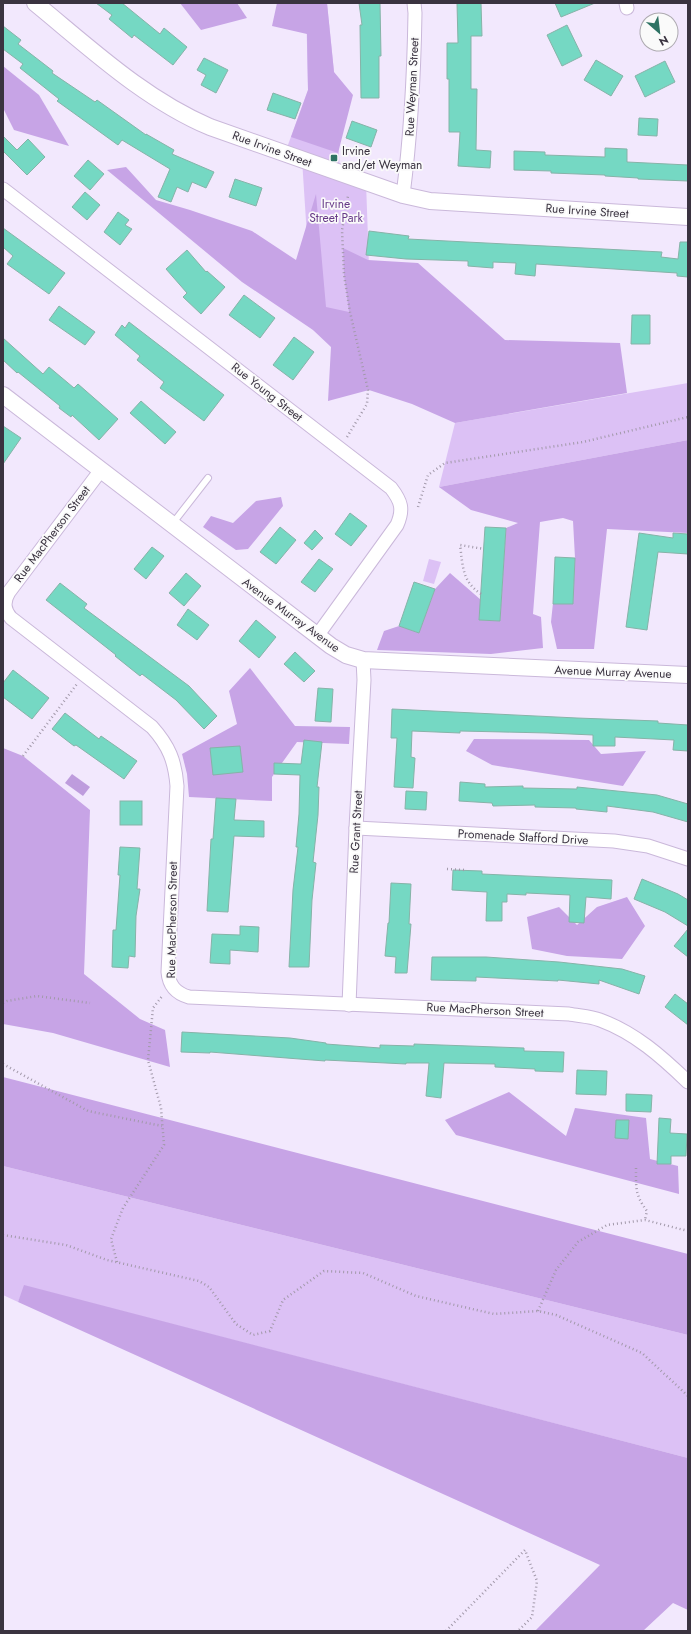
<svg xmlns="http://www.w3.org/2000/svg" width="691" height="1634" viewBox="0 0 691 1634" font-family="Jost,sans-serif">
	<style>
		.green { fill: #dcc1f5 }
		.forest { fill: #c7a4e6 }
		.water { fill: #be9cdd }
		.building { fill: #75d8c3; stroke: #86b3a8 }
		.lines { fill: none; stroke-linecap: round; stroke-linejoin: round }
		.service-casing { stroke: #cab8da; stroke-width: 8 }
		.minor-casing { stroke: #cab8da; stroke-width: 15 }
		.tertiary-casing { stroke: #cab8da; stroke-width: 18 }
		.path { stroke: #a299aa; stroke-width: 2.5; stroke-dasharray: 1 3; stroke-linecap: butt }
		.service { stroke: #fff; stroke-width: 6 }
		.minor { stroke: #fff; stroke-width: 13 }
		.tertiary { stroke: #fff; stroke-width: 16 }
		.poi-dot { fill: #2e7264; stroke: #fafafa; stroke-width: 1.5 }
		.labels { text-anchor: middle; stroke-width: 3.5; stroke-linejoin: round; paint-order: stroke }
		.street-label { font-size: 12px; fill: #3a3340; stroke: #fafafa }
		.poi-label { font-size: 12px; fill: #3a3340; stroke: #fafafa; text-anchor: start }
		.park-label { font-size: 12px; fill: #663987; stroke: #fafafa }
	</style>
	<rect width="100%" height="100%" fill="#f2e8fd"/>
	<g class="green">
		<polygon points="306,3 327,3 334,72 340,172 366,182 372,352 313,330 302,159 285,153 308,90"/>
		<polygon points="688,383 688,440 439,487 455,423"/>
		<polygon points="429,559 441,562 434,584 423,581"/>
		<polygon points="3,1166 688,1335 688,1458 25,1286 18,1302 3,1295"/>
	</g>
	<g class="forest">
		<polygon points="180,3 237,3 247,18 201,30"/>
		<polygon points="277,3 327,3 334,72 353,95 338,153 291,137 308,90 307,34 272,26"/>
		<polygon points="3,66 39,95 69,146 14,130 3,108"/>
		<polygon points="126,167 156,200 190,210 252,231 296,260 316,194 326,307 349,312 344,275 343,248 368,260 418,263 505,340 620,343 627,393 455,423 412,404 369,390 328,401 331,347 313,330 242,282 107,170"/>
		<polygon points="688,440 688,533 607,529 594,649 557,649 551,622 553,603 573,604 575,558 573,521 563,518 540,522 533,614 541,617 543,648 491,654 377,650 384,631 399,626 419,633 435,589 450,573 481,600 479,620 500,621 506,528 518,523 471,510 439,487"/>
		<polygon points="281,497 283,506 248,549 236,550 203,527 211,516 233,523 256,501"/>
		<polygon points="250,668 295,726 350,727 349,744 297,742 272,777 272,801 189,797 187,774 182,754 237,724 229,691"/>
		<polygon points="474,739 589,740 601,754 646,751 623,786 492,765 466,751"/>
		<polygon points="3,748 23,756 90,810 84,974 140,1019 165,1030 170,1067 53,1033 3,1024"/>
		<polygon points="627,897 645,926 622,959 567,956 532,949 527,917 559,907 577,925 597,907"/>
		<polygon points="3,1077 688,1254 688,1335 3,1166"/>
		<polygon points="509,1092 566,1136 575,1108 646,1118 650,1159 678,1166 679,1194 456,1135 445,1120"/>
		<polygon points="24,1285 688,1458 688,1610 673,1603 643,1631 535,1631 600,1565 18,1302"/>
	</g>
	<polygon class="water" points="72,774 90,787 83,796 65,783"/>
	<g class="building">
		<polygon points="96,3 122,3 160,34 164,28 187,47 173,65 134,35 132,38 109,19 112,15"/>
		<polygon points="359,3 380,3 381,56 379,56 379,98 361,98 360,25 362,25"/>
		<polygon points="457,3 481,3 482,36 471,36 471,89 477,89 476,150 491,151 490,168 458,166 460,132 449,132 449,79 447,79 447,43 458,43"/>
		<polygon points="555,3 595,3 561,17"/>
		<polygon points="567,25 582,56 562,66 547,35"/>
		<polygon points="3,26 21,40 18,44 53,71 52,73 95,102 97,100 146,135 146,134 174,150 172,154 214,172 206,188 192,182 188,192 177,187 171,202 158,197 170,169 122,140 118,145 57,101 59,99 20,68 23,64 3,49"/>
		<polygon points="204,58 228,70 216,93 201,85 206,75 197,70"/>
		<polygon points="596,60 623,76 611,96 584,80"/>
		<polygon points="665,61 675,82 645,97 635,76"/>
		<polygon points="273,93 301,103 295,119 267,110"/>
		<polygon points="639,118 658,119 657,136 638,135"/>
		<polygon points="352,121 377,130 371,147 346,138"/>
		<polygon points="3,136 17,150 28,139 45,157 27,175 3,151"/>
		<polygon points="605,148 627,149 627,162 688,165 688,181 638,179 638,178 605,176 605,175 551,173 551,171 514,170 514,151 545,152 545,155 605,157"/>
		<polygon points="88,160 104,174 90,190 74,176"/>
		<polygon points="235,179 262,188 256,206 229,197"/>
		<polygon points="85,192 100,205 87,220 72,207"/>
		<polygon points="118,212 129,220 125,225 132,229 120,245 104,232"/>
		<polygon points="3,228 65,273 49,294 7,264 13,256 3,247"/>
		<polygon points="369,231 409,236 408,239 662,252 661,257 678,259 680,242 688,242 688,277 677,276 677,273 536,264 535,276 515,274 516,263 493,262 493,268 468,266 468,261 406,259 366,255"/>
		<polygon points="187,250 206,272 207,271 225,287 201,314 183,297 187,293 166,269"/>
		<polygon points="244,295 275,318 260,338 229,315"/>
		<polygon points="59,306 95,332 85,345 49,320"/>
		<polygon points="632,315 650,315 650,344 631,344"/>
		<polygon points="129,322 224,395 204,421 160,388 164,382 137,360 140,356 115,335 122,325 125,328"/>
		<polygon points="294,337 314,352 293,380 273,365"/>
		<polygon points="3,338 43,374 49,367 74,388 78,384 118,419 99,440 72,415 71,417 59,408 60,406 18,372 17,373 3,360"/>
		<polygon points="141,401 176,432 165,444 130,413"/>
		<polygon points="3,426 21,438 3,464"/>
		<polygon points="350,513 367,526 351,546 335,534"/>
		<polygon points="280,527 296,540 276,564 260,552"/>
		<polygon points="485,527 506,528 500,621 479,620"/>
		<polygon points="315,530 323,538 312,550 304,543"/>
		<polygon points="639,533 673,538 673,533 688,534 688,554 658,552 647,630 626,627"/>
		<polygon points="152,547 164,556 146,579 134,569"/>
		<polygon points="555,557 575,558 573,604 553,604"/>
		<polygon points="319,559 333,569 315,592 301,582"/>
		<polygon points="186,573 201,586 184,606 169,593"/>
		<polygon points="414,582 435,589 419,633 399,626"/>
		<polygon points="60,583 87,604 84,608 189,686 217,716 204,729 176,700 142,674 140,676 115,656 116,655 46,600"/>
		<polygon points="188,609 209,625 197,640 177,625"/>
		<polygon points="256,620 276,637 259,658 239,641"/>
		<polygon points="295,652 315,671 304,682 284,664"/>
		<polygon points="13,670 49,698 32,719 3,697 3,683"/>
		<polygon points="318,688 333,689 331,722 315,721"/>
		<polygon points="392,709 577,718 658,721 658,723 688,725 688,751 673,750 674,740 615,737 615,746 593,746 593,735 548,733 460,731 460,733 412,731 411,757 415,758 413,788 394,787 397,738 391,738"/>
		<polygon points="65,713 99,739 101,736 137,761 124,779 76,745 74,746 52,729"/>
		<polygon points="304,740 322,742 317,787 319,787 318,815 313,862 316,863 312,900 309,967 289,967 293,890 298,847 296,847 299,814 300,775 274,774 274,763 301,764"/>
		<polygon points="240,746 243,772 213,775 210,748"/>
		<polygon points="460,782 485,784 485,787 523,786 523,788 577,789 577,787 657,795 688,804 688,822 653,812 607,806 607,812 576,809 576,808 535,807 535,805 493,806 492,803 459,801"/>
		<polygon points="406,791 427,792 426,810 405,809"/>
		<polygon points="216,798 236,799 234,820 264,821 264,837 234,836 228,912 207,911 211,839 213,839"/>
		<rect x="120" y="801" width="22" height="24"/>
		<polygon points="120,847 140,848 137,889 140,889 136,916 135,957 129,956 128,968 112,967 113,930 116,930 120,875 118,875"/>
		<polygon points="453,870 482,871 482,874 612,880 611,899 586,897 584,923 569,922 570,895 526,893 526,895 507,894 507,902 502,902 502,921 486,921 487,892 452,890"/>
		<polygon points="642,879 678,894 688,900 688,926 665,912 634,899"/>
		<polygon points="391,883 411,884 409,924 411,924 407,973 395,973 396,957 385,956 388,923 389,923"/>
		<polygon points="240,926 259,927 258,952 230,950 230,964 210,963 212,934 240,935"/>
		<polygon points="688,929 688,957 674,946"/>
		<polygon points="432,957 486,957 559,962 622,969 645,976 639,994 599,980 599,984 558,980 558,981 476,977 476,981 431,980"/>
		<polygon points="675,994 688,1004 688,1025 665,1007"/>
		<polygon points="182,1032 290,1038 326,1043 326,1044 380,1048 380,1045 414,1046 414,1044 524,1048 524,1051 564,1052 563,1072 535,1071 535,1069 495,1067 495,1064 444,1063 441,1098 426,1096 429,1063 406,1063 406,1064 325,1060 325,1061 210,1052 210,1053 181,1052"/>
		<polygon points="577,1070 607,1071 606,1095 576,1094"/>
		<polygon points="626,1094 652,1095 651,1112 626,1111"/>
		<polygon points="659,1118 671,1119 670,1133 687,1134 686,1156 671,1156 671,1164 657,1164"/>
		<polygon points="616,1120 629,1120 628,1139 615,1138"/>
	</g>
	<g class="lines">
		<defs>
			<polyline id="service" points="173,523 208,478"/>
			<g id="minor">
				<polyline points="626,3 627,8"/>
				<path d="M3,189l388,299c10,13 13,21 6,37l-80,111"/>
				<path d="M403,195c8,-61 11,-121 12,-182l-1,-10"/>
				<path d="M101,470l-92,122c-6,10 -5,18 2,26l141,109c17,19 23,34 25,59l-9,186c1,13 7,21 21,25l380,17c10,2 21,2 31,6 35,13 61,36 88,62"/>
				<polyline points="356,828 614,841 648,846 688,859"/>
				<polyline points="349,1005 356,828 364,680 363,660"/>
			</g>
			<g id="tertiary">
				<path d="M35,3c55,45 109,96 175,124l193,68 27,6 258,16"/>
				<polyline points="3,395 331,646 346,655 363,660 688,675"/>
			</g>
		</defs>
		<use href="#service" class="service-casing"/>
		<use href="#minor" class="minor-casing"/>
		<use href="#tertiary" class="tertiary-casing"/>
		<g class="path">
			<polyline points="347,437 367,404 368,390 350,312 344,275 342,230 348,196"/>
			<polyline points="418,507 428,475 445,463 583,442 688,417"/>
			<path d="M481,594c-19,-13 -18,-27 -21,-49l24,4"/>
			<polyline points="23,756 77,684"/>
			<polyline points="447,869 466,870"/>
			<polyline points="3,1003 7,1001 37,996 90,1003"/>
			<polyline points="3,1064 88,1111 162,1126"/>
			<path d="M636,1168c0,20 -1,27 11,43l-2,9"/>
			<polyline points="3,1235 66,1245 107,1260 199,1281 209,1287 236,1324 253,1335 270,1331 283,1300 324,1271 363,1273 416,1296 494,1314 538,1311 556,1315 642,1353 688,1396"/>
			<polyline points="117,1262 111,1239 123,1208 164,1145 161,1108 148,1060 153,1008 163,995"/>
			<polyline points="538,1311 556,1270 578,1242 607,1225 645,1220 688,1231"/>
			<polyline points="446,1631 525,1550 537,1581 532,1617 518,1631"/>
		</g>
		<use href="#service" class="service"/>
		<use href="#minor" class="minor"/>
		<use href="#tertiary" class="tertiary"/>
	</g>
	<rect class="poi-dot" x="330" y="154" width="8" height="8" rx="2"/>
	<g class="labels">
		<g class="street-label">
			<text transform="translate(412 87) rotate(-87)" y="4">Rue Weyman Street</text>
			<text transform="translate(272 149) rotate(20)" y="4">Rue Irvine Street</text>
			<text transform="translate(587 211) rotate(4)" y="4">Rue Irvine Street</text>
			<text transform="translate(267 392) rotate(38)" y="4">Rue Young Street</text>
			<text transform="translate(52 534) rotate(-53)" y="4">Rue MacPherson Street</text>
			<text transform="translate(291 615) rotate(36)" y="4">Avenue Murray Avenue</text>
			<text transform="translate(613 672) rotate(2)" y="4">Avenue Murray Avenue</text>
			<text transform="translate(356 832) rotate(-87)" y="4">Rue Grant Street</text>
			<text transform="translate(523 837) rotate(3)" y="4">Promenade Stafford Drive</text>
			<text transform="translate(172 920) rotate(-89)" y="4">Rue MacPherson Street</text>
			<text transform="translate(485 1010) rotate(3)" y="4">Rue MacPherson Street</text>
		</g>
		<g class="poi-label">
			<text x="342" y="155">Irvine<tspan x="342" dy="14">and/et Weyman</tspan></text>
		</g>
		<g class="park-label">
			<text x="336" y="208">Irvine<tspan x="336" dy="14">Street Park</tspan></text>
		</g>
	</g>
	<rect width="691" height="1634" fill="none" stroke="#3a3340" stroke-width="8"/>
	<g transform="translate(659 32) rotate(152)"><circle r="19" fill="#fafafa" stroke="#adaab0"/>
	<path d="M0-3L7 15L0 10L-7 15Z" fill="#2e7264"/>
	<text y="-6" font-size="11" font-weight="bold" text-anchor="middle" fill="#3a3340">N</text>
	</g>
</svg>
